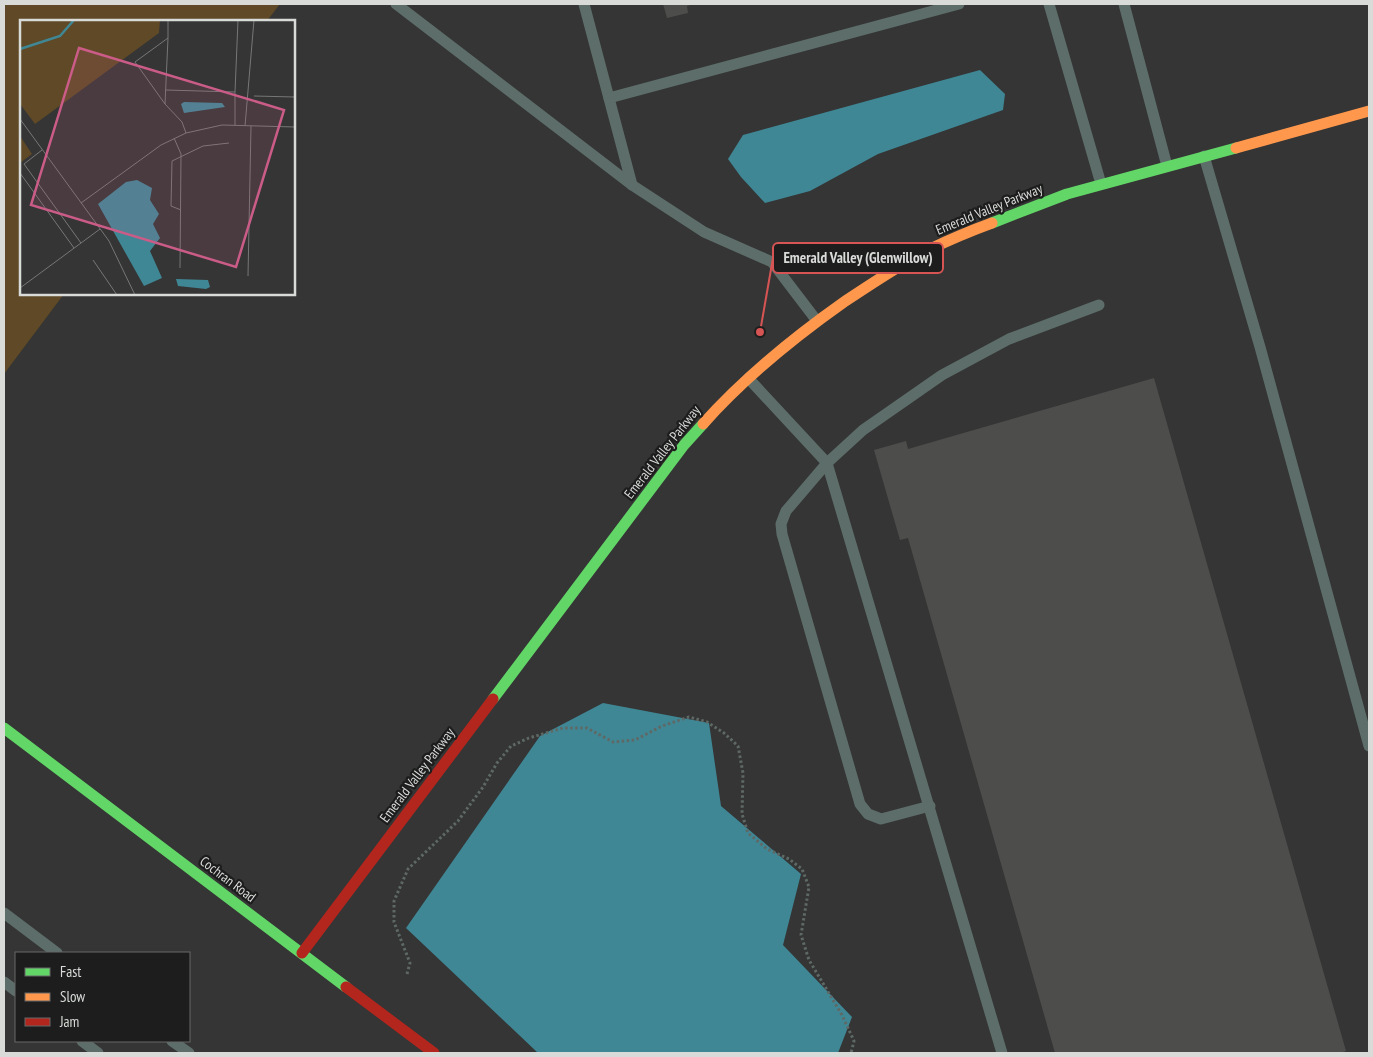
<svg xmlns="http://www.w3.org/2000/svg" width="1373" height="1057" viewBox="0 0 1373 1057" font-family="'PT Sans Narrow',sans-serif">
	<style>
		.green { fill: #5f4926 }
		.water { fill: #408796 }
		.building { fill: #4d4e4c }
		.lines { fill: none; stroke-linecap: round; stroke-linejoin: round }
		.path { stroke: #5e6966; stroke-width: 3; stroke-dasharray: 2.5 2.5; stroke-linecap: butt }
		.lane { stroke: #5d6d6a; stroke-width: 11 }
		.fast { stroke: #63d668; stroke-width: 11 }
		.slow { stroke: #ff974d; stroke-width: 11 }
		.jam { stroke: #b3261e; stroke-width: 11 }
		.labels { text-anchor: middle; stroke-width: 4.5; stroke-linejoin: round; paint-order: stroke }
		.street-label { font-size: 14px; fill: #d8dbd8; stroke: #1c1d1c }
		.inset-river { fill: none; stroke: #408796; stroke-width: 2.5 }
		.inset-road { fill: none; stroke: #767776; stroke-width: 1 }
		.view { fill: #ca5c87; fill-opacity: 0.15; stroke: #ca5c87; stroke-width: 2.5 }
		.inset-edge { fill: none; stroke: #d8dbd8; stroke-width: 2.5 }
		.leader { fill: none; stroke: #d65554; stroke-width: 2 }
		.callout-dot { fill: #d65554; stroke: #1c1d1c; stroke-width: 2 }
		.callout { fill: #1c1d1c; stroke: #d65554; stroke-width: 2 }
		.callout-label { font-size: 15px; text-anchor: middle; font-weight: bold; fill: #d8dbd8 }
	</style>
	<rect width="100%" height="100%" fill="#343534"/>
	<polygon class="green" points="4,4 280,4 267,21 21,21 21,294 64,294 4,374"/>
	<g class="water">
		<polygon points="980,70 1005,94 1003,110 878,154 810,191 765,203 741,177 728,159 743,135"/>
		<polygon points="603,703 709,723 721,806 801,874 783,945 852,1017 838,1053 538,1053 406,928 540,736"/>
	</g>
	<g class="building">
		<polygon points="663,4 694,4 687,6 688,13 667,18"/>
		<polygon points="1154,378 1346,1051 1340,1053 1055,1053 908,538 900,540 874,450 906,441 908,449"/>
	</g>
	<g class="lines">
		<polyline class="path" points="407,974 410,963 394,922 394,901 408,869 458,821 483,787 497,763 511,746 529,738 563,728 587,728 613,742 635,740 662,726 689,717 707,722 724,733 738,746 743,773 742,814 748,833 767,849 789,859 802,869 809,887 801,935 809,960 842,1015 854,1041 851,1053"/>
		<g class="lane">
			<polyline points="396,4 632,185 704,232 772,262 817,321"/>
			<polyline points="584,4 632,185"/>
			<polyline points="1049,4 1101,184"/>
			<polyline points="1124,4 1167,166"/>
			<polyline points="609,98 959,4"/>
			<polyline points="1204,156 1260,347 1369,746"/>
			<polyline points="749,379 827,463 1002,1053"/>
			<polyline points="930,806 881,819 868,814 860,804 782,534 781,524 786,511 827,463 863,430 942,375 1009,339 1099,305"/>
			<polyline points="4,913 57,953"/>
			<polyline points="4,982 16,991"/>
			<polyline points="82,1041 98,1053"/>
			<polyline points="172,1041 189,1053"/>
		</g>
		<g class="fast">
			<polyline points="992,223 1067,194 1236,148"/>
			<polyline points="493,699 684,445 703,424"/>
			<polyline points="4,728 346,987"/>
		</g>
		<g class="slow">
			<polyline points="1236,148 1369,111"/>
			<path d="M703,424c41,-46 90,-86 141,-122 27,-18 55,-37 84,-52 21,-10 42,-19 64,-27"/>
		</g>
		<g class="jam">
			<polyline points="302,953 493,699"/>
			<polyline points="346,987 434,1053"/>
		</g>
	</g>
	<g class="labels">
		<g class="street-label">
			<text transform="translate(989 209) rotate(-22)" y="5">Emerald Valley Parkway</text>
			<text transform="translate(662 452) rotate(-52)" y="5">Emerald Valley Parkway</text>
			<text transform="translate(417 775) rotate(-53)" y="5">Emerald Valley Parkway</text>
			<text transform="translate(228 879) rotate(37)" y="5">Cochran Road</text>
		</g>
	</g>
	<g transform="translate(20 20)">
		<rect width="275" height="275" fill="#343534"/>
		<path d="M0,0h140l-1,13 -124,91 -15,-20zM0,116l12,18 -12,9z" fill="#5f4926"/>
		<path d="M164,82l38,1 3,4 -41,6 -3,-9zM117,160l15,8 -2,12 9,14 -6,10 7,14 -10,13 12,27 -18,8 -46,-82 28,-22zM156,259l32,1 2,7 -4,2 -28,-3z" fill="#408796"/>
		<path class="inset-river" d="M0,29l40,-13 14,-16"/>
		<path class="inset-road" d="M148,18v-18M146,70l69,2 3,-72M234,76l41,1M145,84l3,-66 -33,24 30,42 17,18 4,11M0,99l89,122 26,54M215,105v-33M225,106l9,-106M154,118l7,16 -1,114M22,130l-18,14 57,79M0,153l54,75M61,183l80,-58 25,-12 36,-8 73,2M161,190l-10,-4 1,-45 31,-15 26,-3M73,240l24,35M228,256l3,-150M0,268l80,-59"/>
		<path class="view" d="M59,28l205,62 -48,157 -205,-62z"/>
		<rect width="275" height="275" class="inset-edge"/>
	</g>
	<path class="leader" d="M760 332L773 258"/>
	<circle class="callout-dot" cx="760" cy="332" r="5"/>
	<rect class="callout" x="773" y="243" width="170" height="30" rx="5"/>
	<g class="callout-label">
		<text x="858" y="263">Emerald Valley (Glenwillow)</text>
	</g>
	<rect width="1373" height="1057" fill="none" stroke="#d8dbd8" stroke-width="10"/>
	<rect x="15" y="952" width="175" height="90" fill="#1c1d1c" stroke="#676967"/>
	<rect x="25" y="968" width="25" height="8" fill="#63d668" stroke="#676967"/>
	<text x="60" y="977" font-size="15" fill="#d8dbd8">Fast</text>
	<rect x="25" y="993" width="25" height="8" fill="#ff974d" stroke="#676967"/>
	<text x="60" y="1002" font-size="15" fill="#d8dbd8">Slow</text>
	<rect x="25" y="1018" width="25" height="8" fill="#b3261e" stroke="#676967"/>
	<text x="60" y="1027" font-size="15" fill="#d8dbd8">Jam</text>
</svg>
